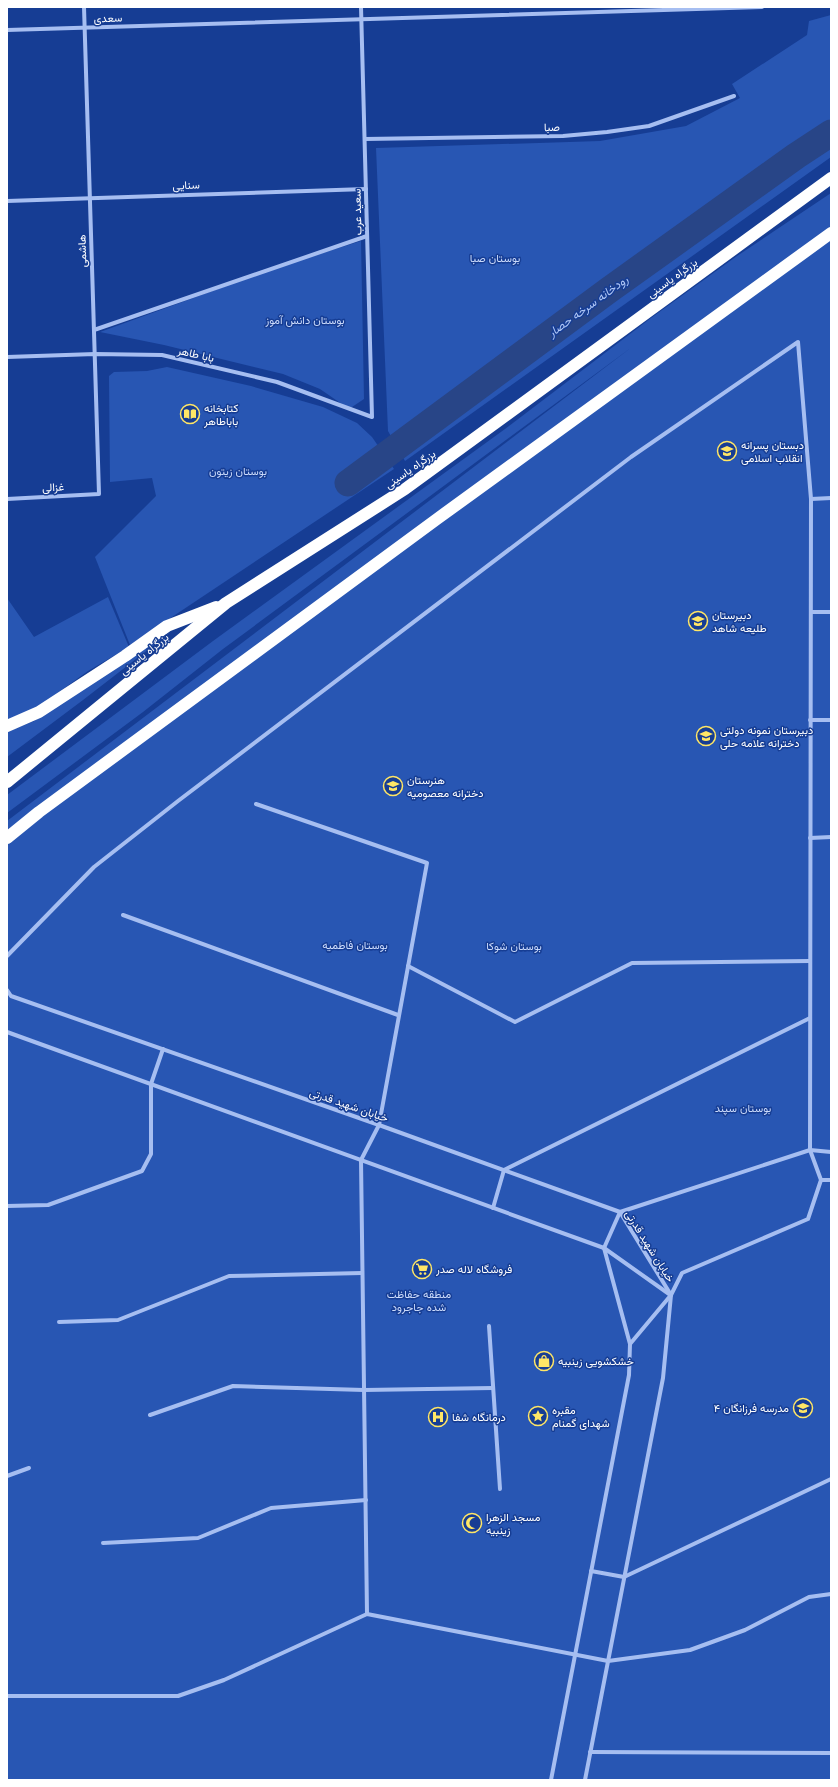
<svg xmlns="http://www.w3.org/2000/svg" width="838" height="1787" viewBox="0 0 838 1787" font-family="Helvetica,Vazirmatn,sans-serif">
	<style>
		.green { fill: #2856b3 }
		.lines { fill: none; stroke-linecap: round; stroke-linejoin: round }
		.river { stroke: #284587; stroke-width: 27 }
		.street { stroke: #a6bef1; stroke-width: 4 }
		.highway { stroke: #fff; stroke-width: 12 }
		.labels { text-anchor: middle; stroke-width: 3; stroke-linejoin: round; paint-order: stroke }
		.street-label { font-size: 11px; fill: #fff; stroke: #163d94 }
		.park-label { font-size: 11px; fill: #cddcfc; stroke: #163d94 }
		.poi-label { font-size: 11px; fill: #fff; stroke: #163d94; text-anchor: start }
		.water-label { font-size: 12px; font-style: italic; fill: #b2c9f8; stroke: #163d94 }
	</style>
	<rect width="100%" height="100%" fill="#163d94"/>
	<g class="green">
		<polygon points="831,15 831,157 405,461 388,431 376,148 600,141 686,126 740,98 732,84 807,35 809,21"/>
		<polygon points="831,193 831,1780 7,1780 7,821 632,347 223,649 143,712 7,813 7,795 213,641 505,429 651,318 737,256"/>
		<polygon points="361,241 364,399 349,409 320,389 283,374 164,345 100,332 229,285 249,276"/>
		<polygon points="167,367 251,386 323,407 357,423 372,437 394,469 130,645 95,557 156,496 152,478 110,482 109,376 114,372 147,371"/>
		<polygon points="108,597 129,647 88,671 38,707 7,720 7,598 34,637"/>
		<polygon points="171,632 83,700 7,757 7,732 34,721"/>
	</g>
	<g class="lines">
		<polyline class="river" points="348,483 609,290 796,156 831,133"/>
		<g class="street">
			<polyline points="7,30 762,7"/>
			<polyline points="365,139 563,136 607,132 649,126 734,96"/>
			<polyline points="7,201 366,189"/>
			<polyline points="94,330 367,236"/>
			<polyline points="7,357 95,354 162,355 277,382 372,417 361,7"/>
			<polyline points="7,499 99,494 84,7"/>
			<polyline points="811,499 831,498"/>
			<polyline points="811,612 831,612"/>
			<polyline points="810,720 831,720"/>
			<polyline points="256,804 427,863 379,1125 361,1160 367,1614"/>
			<polyline points="810,838 831,837"/>
			<polyline points="123,915 398,1015"/>
			<polyline points="7,956 94,867 178,801 631,457 798,342 811,499 810,1150 821,1180 808,1219 682,1273 671,1295 663,1378 585,1780"/>
			<polyline points="408,966 515,1022 632,963 810,961"/>
			<polyline points="7,990 11,996 379,1125 620,1212 671,1295"/>
			<polyline points="7,1032 604,1248 669,1294"/>
			<polyline points="821,1180 831,1180"/>
			<polyline points="7,1206 48,1205 142,1171 151,1154 151,1084 163,1049"/>
			<polyline points="493,1208 504,1170 810,1018"/>
			<polyline points="59,1322 118,1320 229,1276 362,1273"/>
			<polyline points="489,1326 500,1489"/>
			<polyline points="630,1344 671,1295"/>
			<polyline points="150,1415 233,1386 364,1390 493,1388"/>
			<polyline points="7,1476 29,1468"/>
			<polyline points="103,1543 198,1538 271,1508 366,1500"/>
			<polyline points="591,1571 624,1577 831,1479"/>
			<polyline points="7,1696 178,1696 224,1680 367,1614 608,1661 690,1650 745,1630 809,1597 831,1594"/>
			<polyline points="590,1752 831,1753"/>
			<polyline points="551,1780 629,1375 630,1344 604,1248 620,1212 810,1150 831,1152"/>
		</g>
		<g class="highway">
			<polyline points="7,726 39,712 125,656 167,626 216,607"/>
			<polyline points="7,782 226,603 405,489 831,178"/>
			<polyline points="7,838 39,812 437,519 831,233"/>
		</g>
	</g>
	<defs>
		<symbol id="library-ring" viewBox="-11 -11 22 22"><circle r="9.5" fill="#163d94" stroke="#ffe666" stroke-width="1.5"/><path d="M-6-4Q-3-5.5-.7-3.5V5Q-3 3-6 4ZM6-4Q3-5.5 .7-3.5V5Q3 3 6 4Z" fill="#ffe666"/></symbol>
		<symbol id="school-ring" viewBox="-11 -11 22 22"><circle r="9.5" fill="#163d94" stroke="#ffe666" stroke-width="1.5"/><path d="M0-5L7-2L0 1L-7-2ZM-4 1L0 2.5L4 1V4Q0 6-4 4Z" fill="#ffe666"/></symbol>
		<symbol id="supermarket-ring" viewBox="-11 -11 22 22"><circle r="9.5" fill="#163d94" stroke="#ffe666" stroke-width="1.5"/><path d="M-6-5.5h2.5l.6 2H6L4.5 2H-2.5L-4.4-4H-6ZM-1.5 3.2a1.3 1.3 0 1 0 .1 0ZM3 3.2a1.3 1.3 0 1 0 .1 0Z" fill="#ffe666"/></symbol>
		<symbol id="shop-ring" viewBox="-11 -11 22 22"><circle r="9.5" fill="#163d94" stroke="#ffe666" stroke-width="1.5"/><path d="M-5-2.5h2.3a2.7 3.5 0 0 1 5.4 0H5L5.5 6h-11ZM-1.5-2.5h3a1.5 2.3 0 0 0-3 0Z" fill="#ffe666"/></symbol>
		<symbol id="sight-ring" viewBox="-11 -11 22 22"><circle r="9.5" fill="#163d94" stroke="#ffe666" stroke-width="1.5"/><path d="M0-6L1.8-2.2L6-1.7L2.9 1.2L3.7 5.4L0 3.3L-3.7 5.4L-2.9 1.2L-6-1.7L-1.8-2.2Z" fill="#ffe666"/></symbol>
		<symbol id="hospital-ring" viewBox="-11 -11 22 22"><circle r="9.5" fill="#163d94" stroke="#ffe666" stroke-width="1.5"/><path d="M-5-5h3v3.5h4V-5h3V5h-3V1.5h-4V5h-3Z" fill="#ffe666"/></symbol>
		<symbol id="mosque-ring" viewBox="-11 -11 22 22"><circle r="9.5" fill="#163d94" stroke="#ffe666" stroke-width="1.5"/><path d="M3.5-4.9A6 6 0 1 0 3.5 4.9A5 5 0 1 1 3.5-4.9Z" fill="#ffe666"/></symbol>
	</defs>
	<g fill-rule="evenodd">
		<use href="#library-ring" x="179" y="403" width="22" height="22"/>
		<use href="#school-ring" x="716" y="440" width="22" height="22"/>
		<use href="#school-ring" x="687" y="610" width="22" height="22"/>
		<use href="#school-ring" x="695" y="725" width="22" height="22"/>
		<use href="#school-ring" x="382" y="775" width="22" height="22"/>
		<use href="#supermarket-ring" x="411" y="1258" width="22" height="22"/>
		<use href="#shop-ring" x="533" y="1350" width="22" height="22"/>
		<use href="#school-ring" x="792" y="1397" width="22" height="22"/>
		<use href="#sight-ring" x="527" y="1405" width="22" height="22"/>
		<use href="#hospital-ring" x="427" y="1406" width="22" height="22"/>
		<use href="#mosque-ring" x="461" y="1512" width="22" height="22"/>
	</g>
	<g class="labels">
		<g class="street-label">
			<text transform="translate(108 18) rotate(-2)" y="4">سعدی</text>
			<text transform="translate(552 127) rotate(-1)" y="4">صبا</text>
			<text transform="translate(186 185) rotate(-2)" y="4">سنایی</text>
			<text transform="translate(357 212) rotate(-91)" y="4">سعید عرب</text>
			<text transform="translate(82 251) rotate(-92)" y="4">هاشمی</text>
			<text transform="translate(672 278) rotate(-36)" y="4">بزرگراه یاسینی</text>
			<text transform="translate(196 354) rotate(13)" y="4">بابا طاهر</text>
			<text transform="translate(410 469) rotate(-35)" y="4">بزرگراه یاسینی</text>
			<text transform="translate(53 487) rotate(-3)" y="4">غزالی</text>
			<text transform="translate(144 654) rotate(-39)" y="4">بزرگراه یاسینی</text>
			<text transform="translate(349 1105) rotate(19)" y="4">خیابان شهید قدرتی</text>
			<text transform="translate(650 1246) rotate(58)" y="4">خیابان شهید قدرتی</text>
		</g>
		<g class="park-label">
			<text x="495" y="262">بوستان صبا</text>
			<text x="305" y="324">بوستان دانش آموز</text>
			<text x="238" y="475">بوستان زیتون</text>
			<text x="355" y="949">بوستان فاطمیه</text>
			<text x="514" y="950">بوستان شوکا</text>
			<text x="743" y="1112">بوستان سپند</text>
			<text x="419" y="1298">منطقه حفاظت<tspan x="419" dy="13">شده جاجرود</tspan></text>
		</g>
		<g class="poi-label">
			<text x="204" y="412">کتابخانه<tspan x="204" dy="13">باباطاهر</tspan></text>
			<text x="741" y="449">دبستان پسرانه<tspan x="741" dy="13">انقلاب اسلامی</tspan></text>
			<text x="712" y="619">دبیرستان<tspan x="712" dy="13">طلیعه شاهد</tspan></text>
			<text x="720" y="734">دبیرستان نمونه دولتی<tspan x="720" dy="13">دخترانه علامه حلی</tspan></text>
			<text x="407" y="784">هنرستان<tspan x="407" dy="13">دخترانه معصومیه</tspan></text>
			<text x="436" y="1273">فروشگاه لاله صدر</text>
			<text x="558" y="1365">خشکشویی زینبیه</text>
			<text x="789" y="1412" text-anchor="end">مدرسه فرزانگان ۴</text>
			<text x="552" y="1414">مقبره<tspan x="552" dy="13">شهدای گمنام</tspan></text>
			<text x="452" y="1421">درمانگاه شفا</text>
			<text x="486" y="1521">مسجد الزهرا<tspan x="486" dy="13">زینبیه</tspan></text>
		</g>
		<g class="water-label">
			<text transform="translate(588 306) rotate(-36)" y="4">رودخانه سرخه حصار</text>
		</g>
	</g>
	<rect width="838" height="1787" fill="none" stroke="#ffffff" stroke-width="16"/>
</svg>
